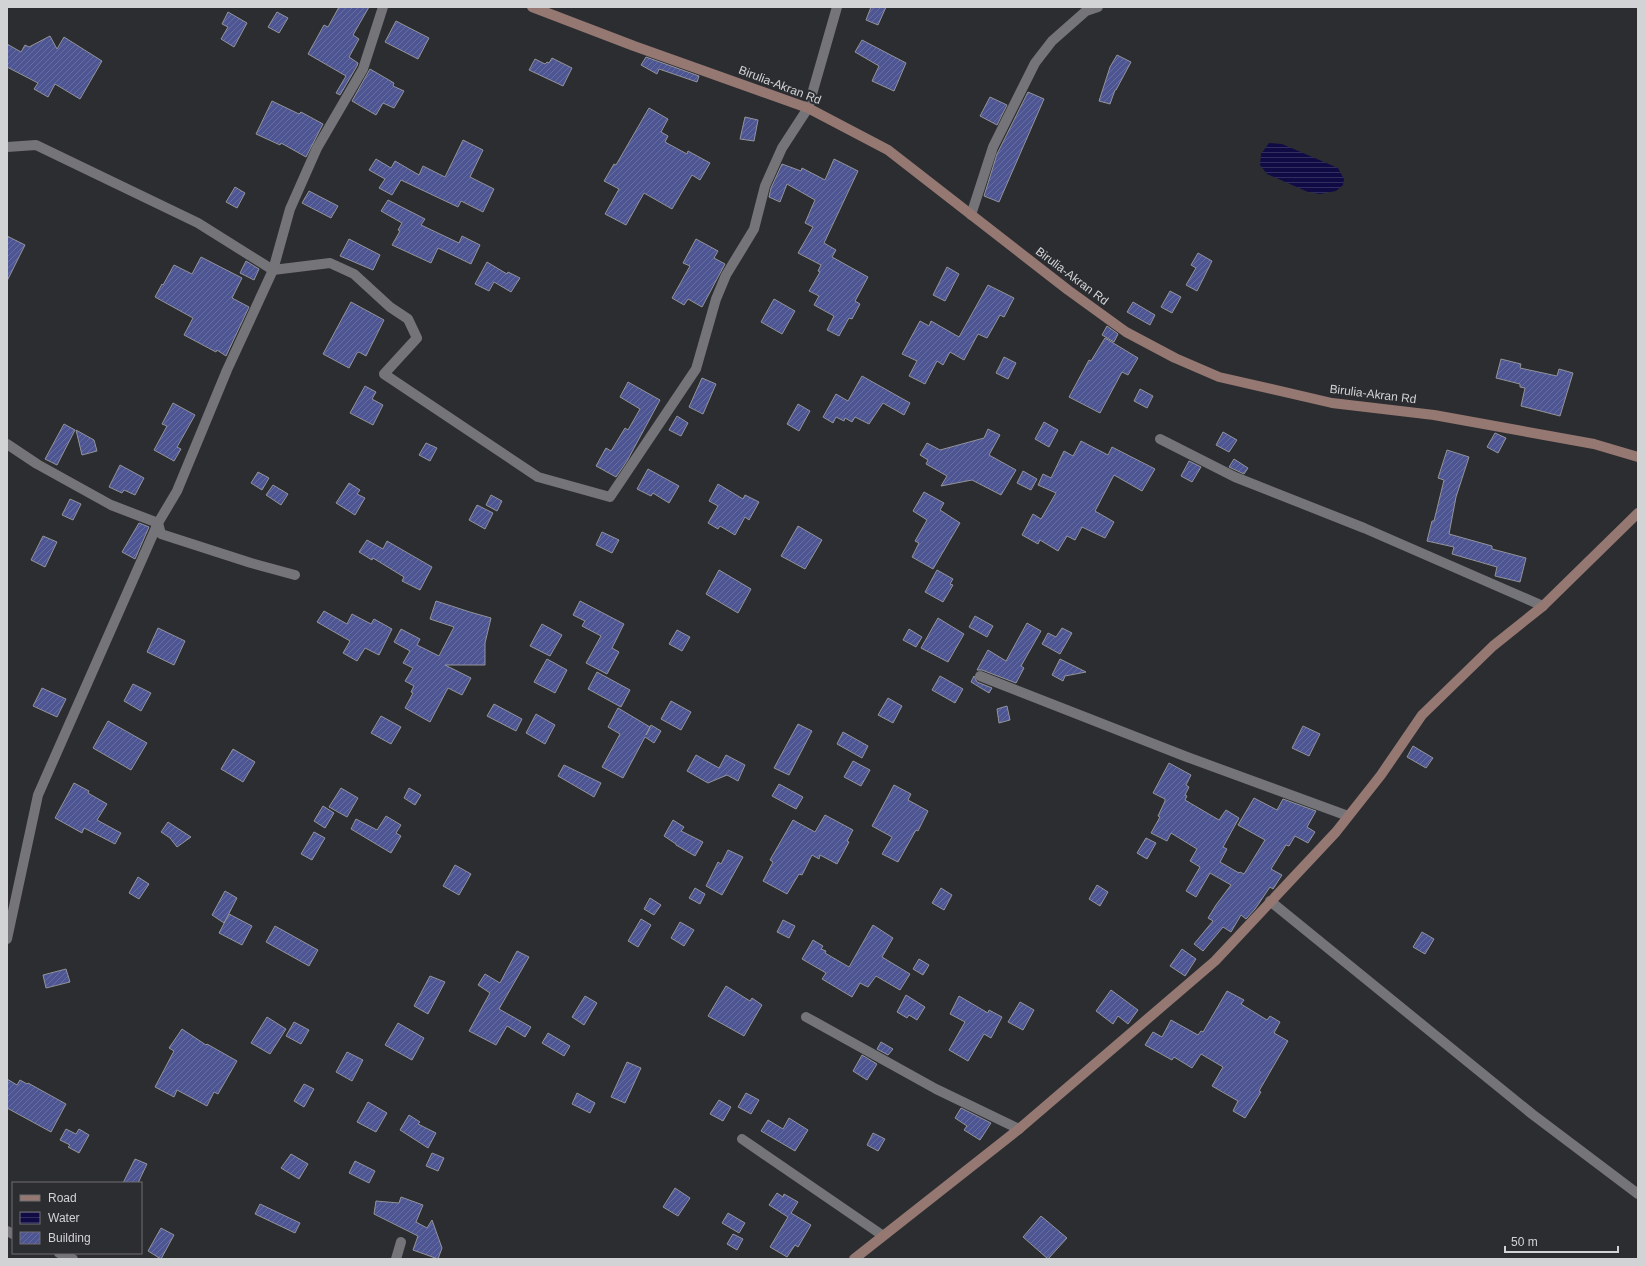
<svg xmlns="http://www.w3.org/2000/svg" width="1645" height="1266" viewBox="0 0 1645 1266" font-family="Helvetica,sans-serif">
	<style>
		.water { fill: url(#water-rules) }
		.building { fill: url(#building-hatch); stroke: #939499 }
		.lines { fill: none; stroke-linecap: round; stroke-linejoin: round }
		.street { stroke: #747479; stroke-width: 10 }
		.secondary { stroke: #957872; stroke-width: 10 }
		.labels { text-anchor: middle; stroke-width: 4; stroke-linejoin: round; paint-order: stroke }
		.street-label { font-size: 12px; fill: #d2d3d5; stroke: #2c2d31 }
	</style>
	<defs>
		<pattern id="water-rules" width="6" height="5" patternUnits="userSpaceOnUse"><rect width="6" height="5" fill="#100b44"/><path d="M0 2.5h6" fill="none" stroke="#322e5e"/></pattern>
		<pattern id="building-hatch" width="6" height="6" patternUnits="userSpaceOnUse"><rect width="6" height="6" fill="#4e5593"/><path d="M-1 1l2-2M0 6l6-6M5 7l2-2" fill="none" stroke="#676da1"/></pattern>
	</defs>
	<rect width="100%" height="100%" fill="#2c2d31"/>
	<polygon class="water" points="1269,143 1282,144 1338,168 1344,179 1343,185 1336,191 1320,194 1308,192 1267,174 1260,165 1261,154"/>
	<g class="building">
		<polygon points="339,7 369,7 353,35 359,39 349,57 358,63 357,66 340,95 336,93 346,76 308,54 324,25 328,27"/>
		<polygon points="871,7 886,7 878,25 866,20"/>
		<polygon points="228,12 247,23 234,47 221,39 228,27 222,24"/>
		<polygon points="277,12 288,18 279,33 268,27"/>
		<polygon points="396,21 429,38 418,59 385,42"/>
		<polygon points="50,36 57,49 64,37 102,61 80,99 55,84 48,97 34,89 38,83 7,67 7,44 21,52 25,45 29,47"/>
		<polygon points="862,40 906,63 894,91 872,81 879,66 855,52"/>
		<polygon points="1117,55 1131,62 1116,90 1115,90 1110,104 1099,101 1110,67"/>
		<polygon points="646,57 699,76 697,82 659,69 657,74 641,65"/>
		<polygon points="552,58 572,68 563,86 529,70 535,59 545,64 547,62 549,63"/>
		<polygon points="370,69 394,83 393,86 404,91 394,108 383,103 376,115 352,101"/>
		<polygon points="1028,92 1044,99 999,202 984,196 997,154"/>
		<polygon points="990,97 1007,105 997,125 980,116"/>
		<polygon points="272,101 299,114 301,112 323,124 306,157 281,143 280,145 256,134"/>
		<polygon points="649,108 668,119 661,132 668,136 665,142 687,154 688,151 710,163 700,180 692,175 672,209 644,193 626,225 605,214 619,189 604,181 614,164 616,165"/>
		<polygon points="745,117 758,120 754,141 740,139"/>
		<polygon points="463,140 483,150 470,177 494,189 483,212 461,201 458,207 401,180 392,195 379,188 385,179 369,170 376,159 391,168 395,161 419,175 423,166 445,177"/>
		<polygon points="834,159 858,171 824,243 836,250 832,257 868,277 855,301 860,304 852,319 849,318 839,336 827,330 834,316 814,305 819,296 809,291 820,272 818,271 821,265 798,253 813,227 805,223 815,200 787,184 780,202 769,197 771,188 782,164 801,171 802,168 825,180"/>
		<polygon points="235,187 245,193 237,208 226,202"/>
		<polygon points="309,191 338,206 331,218 302,203"/>
		<polygon points="388,200 425,219 421,225 459,243 462,236 480,245 471,264 438,248 431,263 392,245 400,231 398,230 402,223 381,211"/>
		<polygon points="7,236 25,245 7,281"/>
		<polygon points="349,239 380,255 373,270 340,256"/>
		<polygon points="696,239 718,251 714,258 725,264 702,307 688,299 684,305 672,298 690,266 683,263"/>
		<polygon points="1198,253 1212,261 1197,291 1186,285 1196,268 1191,265"/>
		<polygon points="201,257 242,278 232,298 249,307 226,356 217,350 216,352 184,335 193,318 155,297 162,284 163,285 174,265 192,274"/>
		<polygon points="246,261 259,269 254,280 240,273"/>
		<polygon points="487,262 507,274 508,272 520,278 511,292 494,282 489,291 475,284"/>
		<polygon points="947,267 959,274 945,301 933,295"/>
		<polygon points="988,285 1014,298 1004,317 1000,315 987,338 978,334 964,360 950,352 943,365 937,361 925,384 909,376 917,361 902,354 920,321 929,326 931,321 959,337"/>
		<polygon points="1170,291 1181,297 1172,313 1161,307"/>
		<polygon points="774,299 795,311 782,334 761,322"/>
		<polygon points="351,302 384,320 366,356 359,352 357,353 349,368 323,354"/>
		<polygon points="1133,302 1155,315 1150,325 1127,312"/>
		<polygon points="1107,326 1118,334 1114,342 1102,335"/>
		<polygon points="1105,338 1138,358 1128,375 1122,372 1100,413 1069,397 1089,360 1091,361"/>
		<polygon points="1004,357 1016,363 1008,379 996,373"/>
		<polygon points="1501,359 1521,364 1520,368 1557,376 1559,369 1573,373 1560,416 1521,406 1525,388 1520,387 1520,384 1496,378"/>
		<polygon points="862,376 910,403 904,415 883,403 869,424 855,417 852,422 845,418 844,421 836,417 833,423 823,417 836,394 848,401"/>
		<polygon points="702,378 716,384 703,414 689,407"/>
		<polygon points="628,382 660,400 627,461 616,477 596,466 606,448 611,451 625,428 628,430 640,409 620,397"/>
		<polygon points="365,386 376,392 372,399 383,405 373,425 350,413"/>
		<polygon points="1140,389 1153,396 1147,408 1134,401"/>
		<polygon points="173,403 195,415 177,447 181,449 174,461 154,450 167,426 162,424"/>
		<polygon points="798,404 810,411 799,431 787,424"/>
		<polygon points="677,416 688,423 681,436 669,430"/>
		<polygon points="1044,422 1058,430 1049,447 1035,439"/>
		<polygon points="64,424 75,430 57,465 45,459"/>
		<polygon points="988,429 1000,435 989,455 1016,470 1001,495 972,480 941,486 947,476 926,464 928,460 920,455 927,443 940,450 984,438"/>
		<polygon points="76,430 94,440 97,451 82,455"/>
		<polygon points="1223,432 1237,440 1229,452 1216,445"/>
		<polygon points="1495,433 1506,438 1498,453 1487,447"/>
		<polygon points="1081,441 1108,455 1112,447 1155,469 1142,491 1114,475 1095,511 1114,522 1105,538 1082,527 1075,540 1067,536 1058,551 1040,540 1038,544 1022,535 1033,514 1041,519 1056,493 1038,485 1043,474 1051,478 1064,451 1073,456"/>
		<polygon points="426,443 437,448 430,461 419,455"/>
		<polygon points="1447,450 1469,457 1456,497 1449,534 1492,546 1492,549 1526,558 1520,582 1495,576 1497,567 1452,554 1454,547 1427,541 1432,521 1434,521 1444,480 1438,478"/>
		<polygon points="1234,459 1248,468 1244,474 1229,467"/>
		<polygon points="1189,461 1201,467 1192,482 1181,476"/>
		<polygon points="120,465 144,478 135,495 124,490 122,493 109,487"/>
		<polygon points="648,469 679,486 669,503 653,493 651,496 637,489"/>
		<polygon points="1023,471 1037,479 1031,490 1017,483"/>
		<polygon points="258,472 269,478 262,490 251,483"/>
		<polygon points="349,483 360,490 357,494 365,498 355,515 336,503"/>
		<polygon points="718,484 743,499 745,495 759,502 749,520 745,517 735,535 720,526 718,529 708,523 718,506 709,501"/>
		<polygon points="273,485 288,494 281,505 266,495"/>
		<polygon points="924,492 944,503 940,510 960,523 933,569 912,557 919,543 915,541 927,520 913,511"/>
		<polygon points="491,495 502,501 497,511 486,505"/>
		<polygon points="70,499 81,504 73,520 62,515"/>
		<polygon points="477,505 493,513 485,529 469,520"/>
		<polygon points="139,523 149,527 135,559 122,552"/>
		<polygon points="798,526 822,540 805,569 781,556"/>
		<polygon points="602,532 619,540 612,553 596,545"/>
		<polygon points="43,536 57,542 45,567 31,560"/>
		<polygon points="367,540 383,549 387,541 432,567 420,590 402,581 404,577 373,558 372,560 359,552"/>
		<polygon points="719,570 751,589 738,613 706,594"/>
		<polygon points="937,570 953,579 950,584 953,585 943,602 925,592"/>
		<polygon points="436,601 470,612 491,618 485,643 485,665 445,665 471,678 462,695 448,688 430,722 405,708 413,693 411,692 414,686 405,681 413,668 403,663 410,651 394,642 401,629 420,639 417,645 439,656 454,627 430,619"/>
		<polygon points="580,601 624,624 612,648 619,652 607,674 586,663 601,636 582,626 585,621 573,615"/>
		<polygon points="324,611 347,624 352,614 371,624 374,619 392,629 379,655 365,648 357,661 343,653 350,641 317,622"/>
		<polygon points="975,616 993,626 987,637 969,627"/>
		<polygon points="938,618 964,634 948,662 921,648"/>
		<polygon points="1027,623 1041,631 1021,666 1024,668 1016,683 982,670 977,670 988,650 1006,661"/>
		<polygon points="542,624 562,635 550,656 530,646"/>
		<polygon points="158,628 185,641 174,665 147,652"/>
		<polygon points="1062,628 1072,633 1060,654 1042,644 1048,633 1056,637"/>
		<polygon points="909,629 922,637 916,647 903,640"/>
		<polygon points="677,630 690,637 682,651 669,644"/>
		<polygon points="547,659 567,670 555,693 534,682"/>
		<polygon points="1060,659 1086,672 1065,676 1063,681 1052,675"/>
		<polygon points="597,672 630,690 621,707 588,689"/>
		<polygon points="940,676 963,689 955,703 932,690"/>
		<polygon points="974,676 977,682 992,688 989,693 971,682"/>
		<polygon points="133,684 151,693 141,711 124,701"/>
		<polygon points="42,688 66,699 57,717 33,706"/>
		<polygon points="888,698 902,706 893,723 878,715"/>
		<polygon points="671,701 691,712 681,730 661,719"/>
		<polygon points="494,704 522,719 516,731 487,716"/>
		<polygon points="1007,706 1010,720 999,723 997,709"/>
		<polygon points="618,708 650,727 646,735 651,725 661,731 654,743 645,737 623,778 602,767 620,734 608,727"/>
		<polygon points="536,714 555,725 545,744 526,733"/>
		<polygon points="381,716 401,727 391,744 371,733"/>
		<polygon points="108,721 147,743 131,770 93,748"/>
		<polygon points="798,724 812,731 789,775 774,768"/>
		<polygon points="1303,726 1320,734 1309,756 1292,748"/>
		<polygon points="843,732 868,746 862,758 837,744"/>
		<polygon points="1413,746 1433,758 1426,768 1407,757"/>
		<polygon points="233,749 255,762 243,782 221,769"/>
		<polygon points="696,755 719,768 726,755 745,765 738,781 727,775 708,783 687,771"/>
		<polygon points="853,761 870,770 861,786 844,777"/>
		<polygon points="1169,763 1191,775 1186,785 1189,787 1185,795 1187,796 1185,800 1219,820 1226,810 1239,818 1223,847 1227,849 1220,862 1239,873 1240,872 1244,874 1265,840 1238,825 1254,798 1277,810 1283,799 1316,811 1307,827 1315,832 1308,843 1295,836 1289,846 1286,845 1271,869 1282,875 1273,889 1270,887 1255,909 1246,919 1241,915 1231,932 1223,927 1203,951 1194,944 1213,921 1208,918 1216,905 1231,885 1210,873 1196,897 1186,891 1200,867 1190,861 1197,849 1171,833 1167,841 1151,833 1160,817 1158,816 1165,801 1165,799 1153,793"/>
		<polygon points="564,765 601,783 594,797 558,776"/>
		<polygon points="74,783 89,791 88,793 107,804 97,820 121,833 115,844 84,828 82,833 55,818"/>
		<polygon points="779,784 803,797 796,809 772,796"/>
		<polygon points="894,785 911,794 908,800 928,811 918,831 916,830 898,862 882,854 892,837 872,826"/>
		<polygon points="341,788 358,798 347,817 329,807"/>
		<polygon points="409,788 421,795 415,805 404,798"/>
		<polygon points="323,806 334,813 325,828 314,821"/>
		<polygon points="825,815 853,830 847,841 849,842 837,864 820,855 819,859 812,855 802,875 799,874 787,894 763,881 773,862 770,860 793,820 815,832"/>
		<polygon points="386,816 401,825 396,833 401,836 391,853 351,829 356,819 377,830"/>
		<polygon points="673,820 684,827 681,831 703,842 695,856 676,845 676,844 664,836"/>
		<polygon points="168,822 191,837 177,847 170,838 161,832"/>
		<polygon points="314,832 325,838 312,860 301,854"/>
		<polygon points="1146,838 1156,843 1147,859 1137,853"/>
		<polygon points="728,850 743,857 722,895 706,886 718,862 721,864"/>
		<polygon points="455,865 471,874 459,895 443,886"/>
		<polygon points="138,877 149,884 139,899 129,893"/>
		<polygon points="1097,885 1108,892 1100,906 1089,899"/>
		<polygon points="695,888 705,894 700,904 689,898"/>
		<polygon points="941,888 952,895 944,910 932,903"/>
		<polygon points="225,891 237,898 224,923 212,915"/>
		<polygon points="650,898 661,905 654,915 644,909"/>
		<polygon points="229,914 252,926 242,945 219,933"/>
		<polygon points="641,919 651,925 638,947 628,941"/>
		<polygon points="783,920 795,926 789,938 777,932"/>
		<polygon points="680,922 694,930 684,946 671,938"/>
		<polygon points="873,925 893,938 882,957 910,974 900,990 876,976 868,987 860,983 852,997 822,979 826,973 802,959 813,940 823,946 821,949 826,951 825,953 849,967"/>
		<polygon points="275,926 318,950 309,966 266,942"/>
		<polygon points="1422,932 1434,939 1425,954 1413,947"/>
		<polygon points="1182,949 1196,959 1185,976 1170,966"/>
		<polygon points="517,951 529,957 499,1009 531,1027 525,1037 507,1026 496,1045 469,1031 490,993 478,985 485,974 500,983"/>
		<polygon points="919,959 929,965 923,975 913,969"/>
		<polygon points="66,969 70,982 46,988 43,975"/>
		<polygon points="430,976 445,982 428,1014 414,1006"/>
		<polygon points="726,986 750,1001 752,998 762,1005 744,1036 708,1016"/>
		<polygon points="1111,990 1138,1010 1128,1024 1118,1016 1113,1024 1096,1011"/>
		<polygon points="1227,991 1244,1000 1241,1004 1267,1020 1270,1016 1280,1022 1274,1033 1288,1041 1259,1091 1261,1092 1245,1118 1233,1111 1238,1101 1212,1086 1223,1067 1201,1054 1192,1068 1174,1057 1172,1060 1145,1045 1153,1032 1162,1037 1171,1020 1198,1035 1201,1031 1203,1032"/>
		<polygon points="906,995 925,1007 917,1020 909,1015 907,1018 897,1012"/>
		<polygon points="585,996 597,1003 584,1025 572,1017"/>
		<polygon points="959,996 988,1013 989,1010 1002,1017 991,1038 984,1034 968,1061 949,1050 965,1022 950,1014"/>
		<polygon points="1020,1002 1034,1010 1023,1030 1008,1022"/>
		<polygon points="267,1017 286,1029 270,1054 251,1043"/>
		<polygon points="294,1022 309,1030 301,1044 286,1036"/>
		<polygon points="398,1023 424,1038 412,1060 385,1045"/>
		<polygon points="182,1029 206,1045 207,1044 237,1061 218,1094 214,1092 207,1106 177,1090 174,1097 155,1087 174,1051 169,1048"/>
		<polygon points="548,1033 570,1046 564,1056 542,1043"/>
		<polygon points="881,1042 893,1049 888,1055 877,1049"/>
		<polygon points="347,1052 363,1060 352,1081 336,1072"/>
		<polygon points="862,1055 877,1064 867,1080 853,1071"/>
		<polygon points="627,1062 641,1068 625,1103 611,1097"/>
		<polygon points="7,1079 17,1085 20,1080 27,1084 28,1083 66,1104 51,1132 7,1108"/>
		<polygon points="304,1084 314,1089 304,1107 294,1101"/>
		<polygon points="577,1093 595,1103 590,1113 572,1104"/>
		<polygon points="746,1093 759,1100 751,1114 738,1107"/>
		<polygon points="719,1100 731,1107 723,1121 710,1114"/>
		<polygon points="368,1102 387,1113 376,1132 357,1122"/>
		<polygon points="961,1108 991,1123 980,1140 964,1130 967,1126 955,1118"/>
		<polygon points="409,1115 420,1122 418,1124 436,1133 428,1148 400,1130"/>
		<polygon points="789,1118 808,1130 795,1151 761,1131 768,1120 783,1129"/>
		<polygon points="66,1129 76,1134 79,1129 89,1135 79,1153 68,1147 70,1145 60,1140"/>
		<polygon points="873,1133 885,1139 878,1151 867,1145"/>
		<polygon points="432,1153 444,1158 438,1171 426,1166"/>
		<polygon points="291,1154 308,1164 299,1179 281,1168"/>
		<polygon points="135,1159 147,1164 138,1183 123,1183"/>
		<polygon points="355,1161 375,1171 369,1183 349,1173"/>
		<polygon points="675,1188 690,1198 678,1216 663,1207"/>
		<polygon points="777,1193 783,1197 784,1194 798,1202 791,1213 811,1225 798,1247 795,1245 787,1257 770,1247 788,1217 769,1205"/>
		<polygon points="401,1197 423,1205 416,1222 427,1228 432,1220 442,1248 438,1259 413,1250 418,1236 374,1214 376,1201 399,1203"/>
		<polygon points="260,1204 300,1223 295,1233 255,1214"/>
		<polygon points="728,1213 745,1223 739,1233 722,1223"/>
		<polygon points="1041,1216 1067,1238 1048,1259 1023,1237"/>
		<polygon points="161,1228 174,1235 161,1259 148,1251"/>
		<polygon points="733,1234 743,1239 737,1250 727,1244"/>
	</g>
	<g class="lines">
		<g class="street">
			<polyline points="7,147 36,145 198,223 273,270 330,263 354,274 390,307 408,319 417,338 384,374 538,477 610,497 696,369 716,299 726,275 754,229 765,186 782,148 808,108 837,7"/>
			<polyline points="971,215 993,147 1035,63 1052,41 1086,11 1098,7"/>
			<polyline points="1160,439 1235,477 1364,528 1543,606"/>
			<polyline points="7,444 37,464 111,505 158,523 177,491 227,370 273,270 290,209 317,148 363,69 383,7"/>
			<polyline points="158,523 161,534 251,563 295,575"/>
			<polyline points="980,676 1187,757 1348,816"/>
			<polyline points="1270,901 1532,1114 1638,1194"/>
			<polyline points="7,939 38,795 158,523"/>
			<polyline points="806,1017 936,1089 1019,1129"/>
			<polyline points="742,1139 882,1235"/>
			<polyline points="7,1231 13,1234"/>
			<polyline points="59,1253 73,1259"/>
			<polyline points="396,1259 401,1242"/>
		</g>
		<g class="secondary">
			<polyline points="532,7 634,46 808,108 888,150 1068,290 1126,332 1175,358 1219,377 1332,403 1434,415 1594,444 1638,457"/>
			<polyline points="854,1259 1019,1129 1215,961 1336,832 1381,775 1422,715 1493,646 1543,606 1638,513"/>
		</g>
	</g>
	<g class="labels">
		<g class="street-label">
			<text transform="translate(780 85) rotate(21)" y="4">Birulia-Akran Rd</text>
			<text transform="translate(1072 276) rotate(37)" y="4">Birulia-Akran Rd</text>
			<text transform="translate(1373 394) rotate(7)" y="4">Birulia-Akran Rd</text>
		</g>
	</g>
	<rect width="1645" height="1266" fill="none" stroke="#d2d3d5" stroke-width="16"/>
	<rect x="12" y="1182" width="130" height="72" fill="#2c2d31" stroke="#6e6f73"/>
	<rect x="20" y="1195" width="20" height="6" fill="#957872" stroke="#6e6f73"/>
	<text x="48" y="1202" font-size="12" fill="#d2d3d5">Road</text>
	<rect x="20" y="1212" width="20" height="12" fill="url(#water-rules)" stroke="#6e6f73"/>
	<text x="48" y="1222" font-size="12" fill="#d2d3d5">Water</text>
	<rect x="20" y="1232" width="20" height="12" fill="url(#building-hatch)" stroke="#6e6f73"/>
	<text x="48" y="1242" font-size="12" fill="#d2d3d5">Building</text>
	<path d="M1505 1246v6h113v-6" fill="none" stroke="#d2d3d5" stroke-width="2"/>
	<text x="1511" y="1246" font-size="12" fill="#d2d3d5" stroke="#2c2d31" stroke-width="3" paint-order="stroke">50 m</text>
</svg>
